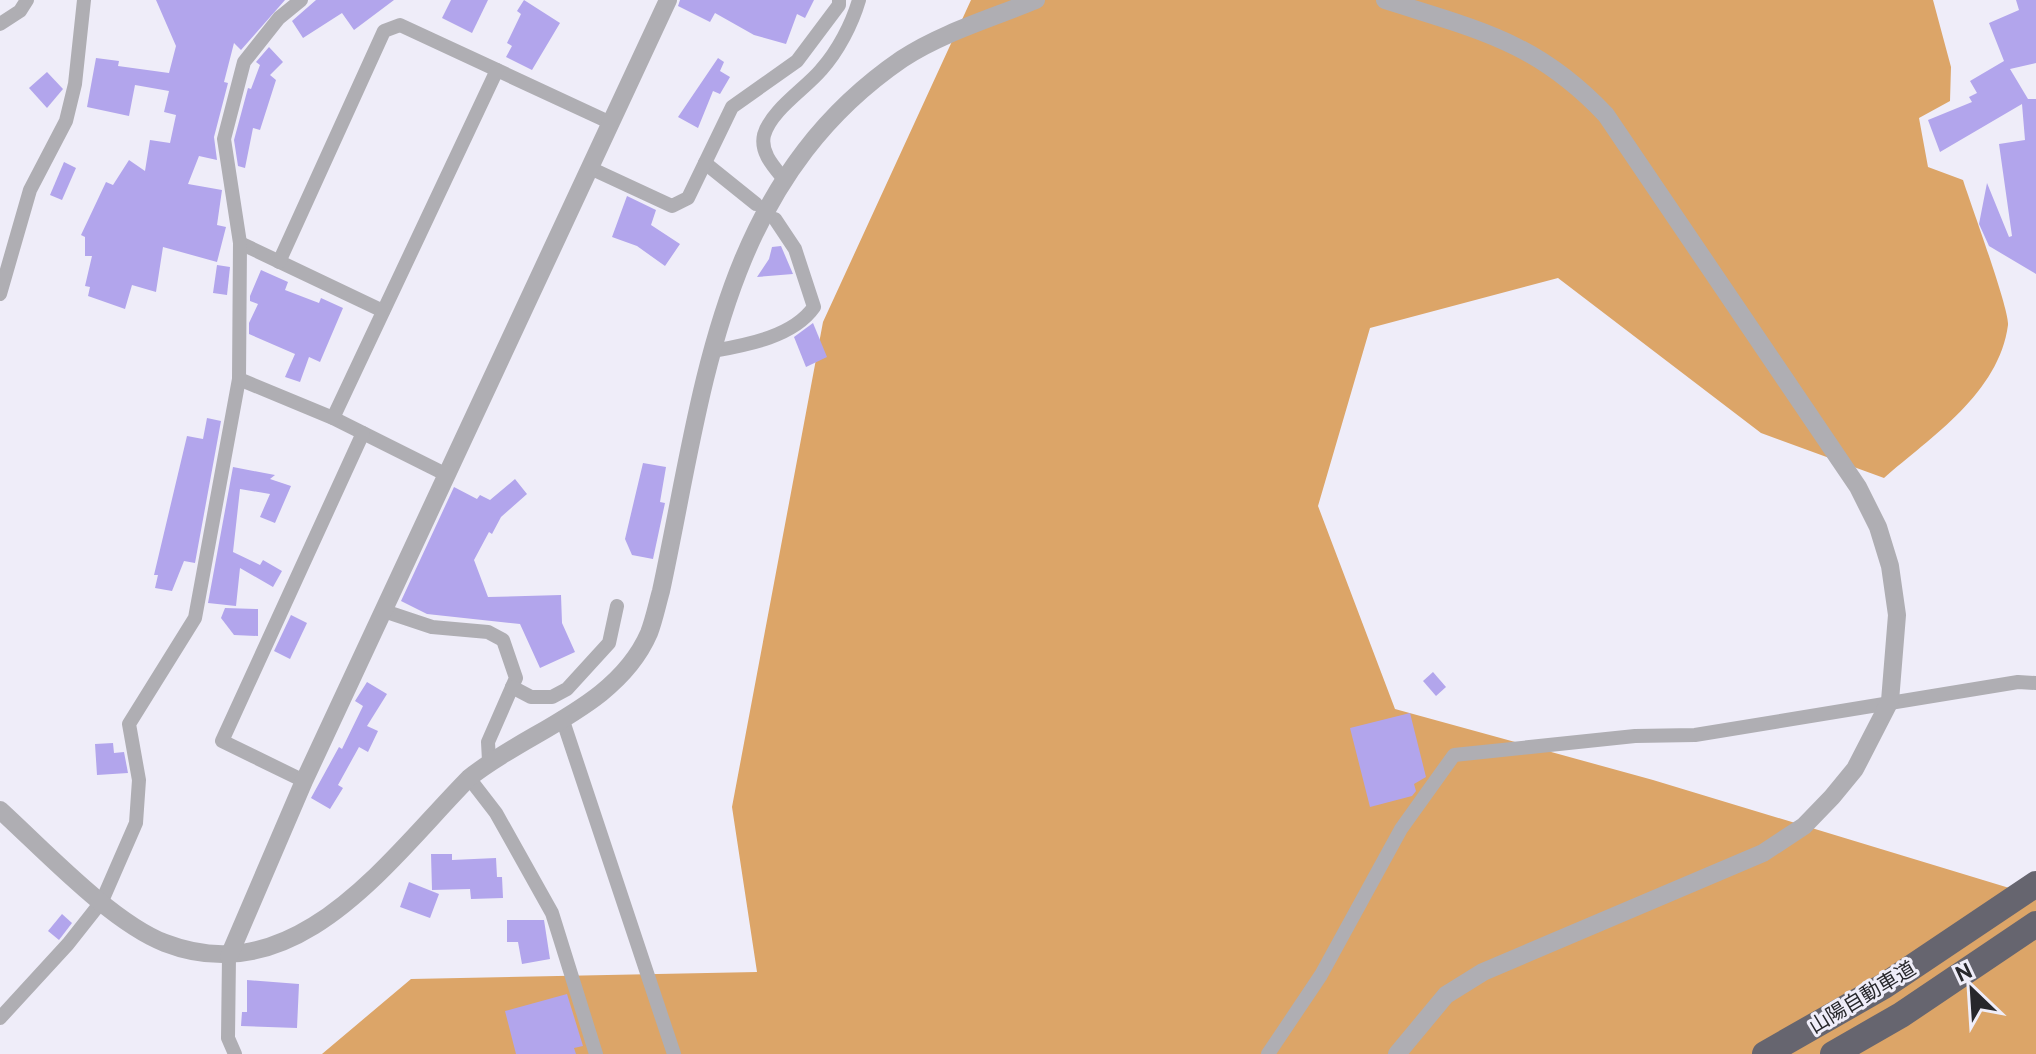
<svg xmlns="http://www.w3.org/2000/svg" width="2036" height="1054" viewBox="0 0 2036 1054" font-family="Overpass,'Noto Sans JP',sans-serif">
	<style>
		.forest { fill: #dca568 }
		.building { fill: #b2a5ec }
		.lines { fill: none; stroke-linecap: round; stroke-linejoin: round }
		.minor { stroke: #afaeb3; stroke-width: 14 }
		.tertiary { stroke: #afaeb3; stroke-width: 18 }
		.motorway { stroke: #66656f; stroke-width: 26 }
		.labels { text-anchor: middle; stroke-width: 6; stroke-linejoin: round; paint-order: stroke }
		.street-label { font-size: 20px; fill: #27272b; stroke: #efedf9 }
	</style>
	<rect width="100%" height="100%" fill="#efedf9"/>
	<path class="forest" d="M971,0h962l18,67 -1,34 -31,17 9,49 35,13c7,22 47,131 45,145 -9,68 -77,112 -124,153l-123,-45 -203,-155 -188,50 -52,178 77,203 258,71 383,116v158h-1714l89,-75 346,-7 -25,-165 91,-485z"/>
	<g class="building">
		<polygon points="156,0 285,0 241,50 234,43 224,82 228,83 214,137 217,160 199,156 188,184 222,190 217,225 226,227 217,262 163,247 156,292 132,285 125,309 88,296 90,287 85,286 92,256 85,256 85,237 81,235 106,182 113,185 129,160 145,171 150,140 170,143 176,115 164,112 169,91 135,85 129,116 87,107 96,58 119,61 118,66 169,73 176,46"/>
		<polygon points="316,0 394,0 354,30 342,13 303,38 292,21"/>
		<polygon points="451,0 488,0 472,33 442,18"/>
		<polygon points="524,0 560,23 532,70 506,57 512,46 507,43 521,14 517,11"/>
		<polygon points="680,0 814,0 805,18 797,14 786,44 754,35 715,13 710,22 678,6"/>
		<polygon points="2016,0 2036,0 2036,63 2010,69 2028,99 2036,99 2036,274 1989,246 1979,224 1987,183 2009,237 2012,236 1999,144 2025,140 2022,104 1940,152 1928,120 1972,102 1969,97 1977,93 1970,81 2004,61 1989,23 2019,10"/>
		<polygon points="269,47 283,62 270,75 276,80 260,130 253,128 245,168 238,166 234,140 248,88 251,89 260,65 256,62"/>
		<polygon points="718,58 724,62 720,71 730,77 720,94 713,91 698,128 678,117"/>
		<polygon points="47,72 63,89 47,108 29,88"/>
		<polygon points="64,162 76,168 62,200 50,195"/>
		<polygon points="627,196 656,210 651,225 680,244 665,266 637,246 612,237"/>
		<polygon points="781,246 793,274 757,277 769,259 772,247"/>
		<polygon points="217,265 230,267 227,295 213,293"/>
		<polygon points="261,270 288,282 285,290 319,303 321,298 343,308 320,362 309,357 300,382 285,377 295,354 249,334 249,323 258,304 250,301 250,296"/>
		<polygon points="813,323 827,357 806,367 794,337"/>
		<polygon points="207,418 221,421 195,563 184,561 172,591 155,588 158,575 154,575 187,436 203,439"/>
		<polygon points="643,463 666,467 660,502 665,503 653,559 632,555 625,539"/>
		<polygon points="233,467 275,475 270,479 291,486 275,523 260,517 270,494 240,489 233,552 260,565 263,560 282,571 273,587 240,568 236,606 208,603"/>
		<polygon points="515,479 527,494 501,517 492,534 489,532 474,560 488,597 561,595 562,623 575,652 540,668 520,624 427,614 401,601 454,487 477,499 480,495 490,500"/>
		<polygon points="225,608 258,609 258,636 234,635 221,618"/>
		<polygon points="291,615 307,623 290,659 274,651"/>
		<polygon points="1433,672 1446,687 1436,696 1423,681"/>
		<polygon points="367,682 387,694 367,726 378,731 368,752 359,747 338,785 343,788 330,809 311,798 339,747 342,749 363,706 355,701"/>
		<polygon points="1410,713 1426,777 1414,784 1416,791 1412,796 1370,807 1350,728"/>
		<polygon points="113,743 114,753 124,752 128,773 97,775 95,744"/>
		<polygon points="431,854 452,854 452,860 496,858 497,877 502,877 503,898 471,899 470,889 432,890"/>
		<polygon points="409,882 439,894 430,918 400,907"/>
		<polygon points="62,914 72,923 59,940 48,931"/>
		<polygon points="507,920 544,920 550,959 522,964 518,942 507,942"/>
		<polygon points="247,980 299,984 297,1028 241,1026 242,1012 247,1012"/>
		<polygon points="567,994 583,1046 574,1048 576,1054 516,1054 505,1011"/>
	</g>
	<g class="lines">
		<g class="minor">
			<polyline points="0,24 20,11 27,0"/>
			<polyline points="705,163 756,204"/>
			<polyline points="590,168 672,206 688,198 732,107 797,61 839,5 839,0"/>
			<path d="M783,178c-10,-12 -23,-26 -19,-43 7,-25 41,-46 57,-65 17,-19 31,-46 38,-70"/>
			<polyline points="240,243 383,311"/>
			<polyline points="279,262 384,31 400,25 611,123"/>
			<polyline points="0,294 30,190 66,121 75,84 84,0"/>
			<path d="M713,351c33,-6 80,-14 101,-44l-19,-58 -20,-30"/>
			<polyline points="239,379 333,418 447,475"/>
			<polyline points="333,418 497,70"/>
			<polyline points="384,611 432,627 488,632 503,640 516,678 488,742 489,761"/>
			<polyline points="512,687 531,697 552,697 567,689 609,643 617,606"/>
			<polyline points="562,718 674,1054"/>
			<polyline points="469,778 496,813 552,913 596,1054"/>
			<polyline points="304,781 222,741 363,433"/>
			<polyline points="229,956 228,1038 235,1054"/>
			<polyline points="0,1018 68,944 102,901 136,823 139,780 129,724 195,618 239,379 240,243 224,139 244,62 279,18 301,0"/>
			<polyline points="1268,1054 1321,975 1401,829 1454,755 1635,736 1695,735 2018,682 2036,683"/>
		</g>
		<g class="tertiary">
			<path d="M1385,0c93,30 151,41 221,115l252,372 20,40 12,39 7,49 -7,86 -35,68 -23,28 -28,29 -41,27 -280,119 -37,23 -49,59"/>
			<path d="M0,810c44,40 111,112 165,133 132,51 224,-84 304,-165 58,-47 148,-71 180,-145 5,-13 8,-28 12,-42 43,-199 57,-406 241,-532 39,-26 90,-41 134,-59"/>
			<polyline points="229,956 304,781 668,0"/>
		</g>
		<g class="motorway">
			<polyline points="1765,1054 1884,986 2036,884"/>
			<polyline points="1833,1054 1901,1015 2036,924"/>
		</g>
	</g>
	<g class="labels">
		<g class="street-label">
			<text transform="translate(1862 997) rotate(-31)" y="7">山陽自動車道</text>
		</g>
	</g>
	<g transform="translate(1972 990) rotate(335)" stroke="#efedf9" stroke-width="6" paint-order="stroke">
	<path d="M0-6L14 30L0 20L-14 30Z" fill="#27272b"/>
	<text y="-12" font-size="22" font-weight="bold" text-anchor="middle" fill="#27272b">N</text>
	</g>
</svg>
